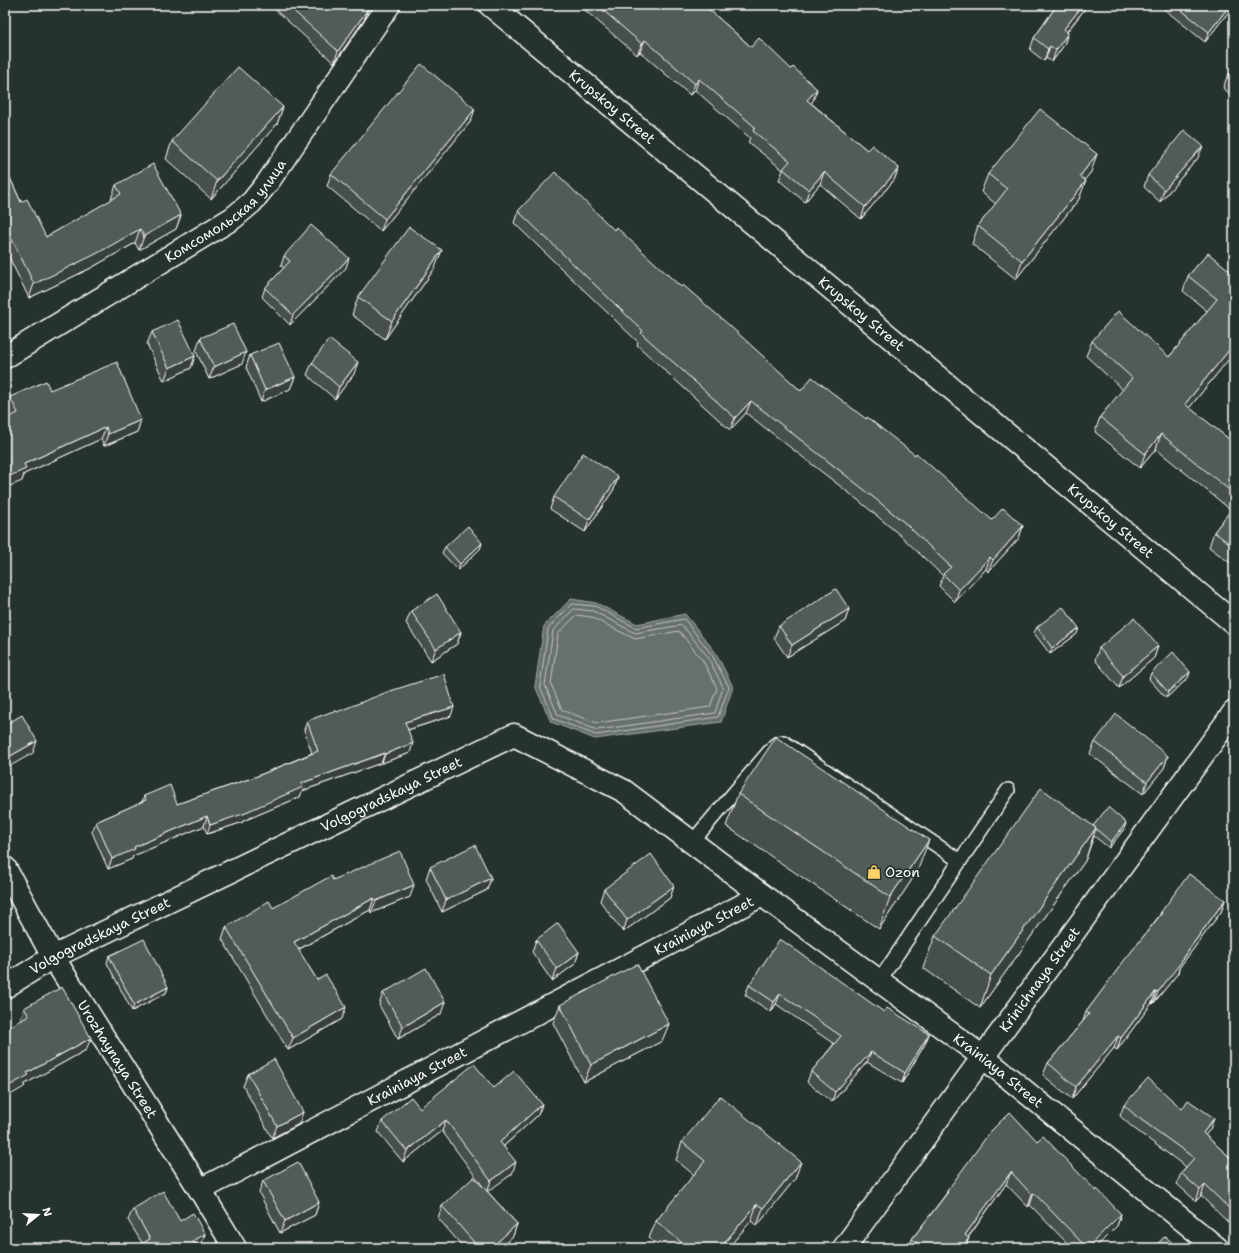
<svg xmlns="http://www.w3.org/2000/svg" width="1239" height="1253" viewBox="0 0 1239 1253" font-family="'Shantell Sans',sans-serif">
	<style>
		.water { fill: #67706c; stroke: #a4a9a7 }
		.lines { fill: none; stroke-linecap: round; stroke-linejoin: round }
		.shore { stroke: #c2c6c4; stroke-width: 1 }
		.lane-casing { stroke: #fff; stroke-width: 16 }
		.street-casing { stroke: #fff; stroke-width: 25 }
		.secondary-casing { stroke: #fff; stroke-width: 25 }
		.lane { stroke: #26332d; stroke-width: 13 }
		.street { stroke: #26332d; stroke-width: 22 }
		.secondary { stroke: #26332d; stroke-width: 22 }
		.wall { fill: #464f4b; stroke: #fff }
		.shaded-wall { fill: #39403d; stroke: #fff }
		.building { fill: #515c57; stroke: #fff }
		.labels { text-anchor: middle; stroke-width: 3.5; stroke-linejoin: round; paint-order: stroke }
		.street-label { font-size: 14px; fill: #fff; stroke: #26332d }
		.poi-label { font-size: 14px; fill: #fff; stroke: #26332d; text-anchor: start }
	</style>
	<rect width="100%" height="100%" fill="#26332d"/>
	<filter id="ink" filterUnits="userSpaceOnUse"><feTurbulence type="fractalNoise" baseFrequency=".025" numOctaves="2"/><feDisplacementMap in="SourceGraphic" scale="8" xChannelSelector="R" yChannelSelector="G"/><feConvolveMatrix kernelMatrix="1 2 1 2 8 2 1 2 1" color-interpolation-filters="sRGB"/></filter>
	<g filter="url(#ink)">
		<polygon class="water" points="571,599 596,603 637,624 685,614 716,653 733,687 721,722 595,739 551,722 535,686 544,626"/>
		<g class="lines">
			<g class="shore">
				<polygon points="572,604 595,606 636,628 684,619 712,655 729,687 718,717 596,735 554,719 540,686 548,629"/>
				<polygon points="574,609 593,611 635,633 682,625 708,657 723,687 715,713 597,730 558,715 545,685 553,631"/>
				<polygon points="577,615 591,617 635,639 679,631 703,661 717,688 710,707 597,723 562,710 551,684 558,634"/>
			</g>
			<defs>
				<g id="lane">
					<polyline points="692,842 774,746 778,743 783,742 960,861 879,981"/>
					<polyline points="960,861 1008,790"/>
				</g>
				<g id="street">
					<path id="s1" d="M5,357l228,-139 19,-16 16,-20 121,-177"/>
					<path id="s2" d="M5,868l48,89 147,233 35,58"/>
					<path id="s3" d="M5,987l48,-30 461,-222 110,56 138,104"/>
					<path id="s4" d="M200,1190l562,-295 221,162 234,191"/>
				</g>
				<g id="secondary">
					<path id="s5" d="M490,5l744,618"/>
					<path id="s6" d="M844,1248l390,-536"/>
				</g>
			</defs>
			<use href="#lane" class="lane-casing"/>
			<use href="#street" class="street-casing"/>
			<use href="#secondary" class="secondary-casing"/>
			<use href="#lane" class="lane"/>
			<use href="#street" class="street"/>
			<use href="#secondary" class="secondary"/>
		</g>
		<g class="wall">
			<polygon points="270,5 364,5 368,9 364,20 334,63"/>
			<polygon points="579,5 704,5 751,47 791,69 817,89 813,101 811,103 867,150 899,168 894,180 861,219 820,184 805,202 779,180 783,170 748,142 750,138 695,90 690,95 640,52 637,55"/>
			<polygon points="1057,5 1088,5 1067,32 1068,33 1064,45 1052,62 1046,58 1044,61 1030,50 1034,38"/>
			<polygon points="1159,5 1232,5 1230,10 1205,42"/>
			<polygon points="1234,68 1234,97 1223,88 1227,77"/>
			<polygon points="283,107 277,124 211,199 166,159 172,141"/>
			<polygon points="471,121 381,231 327,186 331,174"/>
			<polygon points="1198,158 1160,202 1144,187 1148,175"/>
			<polygon points="5,167 21,202 46,237 112,200 111,199 116,185 181,215 176,229 139,250 135,243 91,268 29,298 5,249"/>
			<polygon points="1091,172 1084,180 1079,199 1016,279 972,244 978,226 996,204 981,192 988,174"/>
			<polygon points="518,211 614,230 681,287 801,391 992,520 1023,526 1019,538 988,572 986,569 955,602 939,586 943,576 901,536 858,500 746,413 730,430 637,345 638,342 514,223"/>
			<polygon points="1208,253 1234,353 1189,408 1234,443 1234,566 1209,547 1214,532 1231,510 1156,449 1140,468 1095,432 1100,417 1123,390 1086,356 1092,341 1169,357 1207,311 1183,291 1188,276"/>
			<polygon points="284,256 346,268 290,325 262,297 265,288 284,268 281,266"/>
			<polygon points="435,268 385,339 352,315 358,297"/>
			<polygon points="152,332 195,356 191,368 164,381 147,344"/>
			<polygon points="200,338 242,364 209,379 196,351"/>
			<polygon points="250,355 295,377 290,389 261,402 246,367"/>
			<polygon points="312,363 354,374 335,399 307,375"/>
			<polygon points="50,390 141,420 137,432 104,446 101,439 24,474 22,481 9,417 6,409 10,397"/>
			<polygon points="618,477 614,489 585,532 550,509 554,497"/>
			<polygon points="482,543 480,549 458,570 442,553 445,547"/>
			<polygon points="849,609 845,621 787,657 774,638 779,626"/>
			<polygon points="411,611 461,632 457,644 431,661 406,623"/>
			<polygon points="1037,627 1077,634 1050,654 1034,633"/>
			<polygon points="1158,646 1154,658 1119,688 1095,660 1099,648"/>
			<polygon points="1190,672 1188,678 1166,698 1149,679 1151,673"/>
			<polygon points="337,712 451,716 408,730 410,753 382,763 381,763 302,791 300,797 243,821 243,822 207,834 204,826 133,856 132,859 108,869 92,832 96,822 142,802 144,796 177,804 255,777 312,753 304,730 307,721"/>
			<polygon points="1095,742 1168,756 1164,768 1143,794 1090,754"/>
			<polygon points="738,794 917,872 879,929 726,826"/>
			<polygon points="1093,826 1124,829 1109,848 1094,836 1085,861 980,1008 923,968 935,936"/>
			<polygon points="430,867 491,878 487,890 442,912 426,879"/>
			<polygon points="333,880 410,897 371,913 370,910 298,950 342,1019 288,1050 222,939 226,927 273,908"/>
			<polygon points="674,886 670,898 623,932 600,901 604,889"/>
			<polygon points="1225,900 1221,912 1179,968 1178,973 1153,1004 1152,1003 1117,1050 1114,1048 1072,1099 1043,1075 1048,1063 1083,1021 1086,1012 1159,916 1161,912"/>
			<polygon points="536,940 579,952 575,964 552,981 532,952"/>
			<polygon points="109,956 168,987 166,993 132,1011 107,963"/>
			<polygon points="749,985 884,1012 929,1034 925,1044 902,1083 867,1062 832,1102 807,1082 811,1072 834,1044 776,1004 771,1012 745,995"/>
			<polygon points="383,993 441,1014 398,1039 379,1005"/>
			<polygon points="560,1005 662,1041 584,1082 553,1023"/>
			<polygon points="24,1008 86,1050 25,1084 24,1087 20,1021"/>
			<polygon points="248,1074 303,1112 299,1124 272,1138 243,1086"/>
			<polygon points="494,1088 542,1104 538,1115 504,1146 512,1174 487,1191 517,1224 513,1236 500,1248 464,1248 438,1218 442,1206 484,1188 442,1131 403,1162 378,1132 382,1121 420,1108"/>
			<polygon points="1124,1105 1182,1109 1214,1118 1210,1129 1205,1135 1234,1161 1234,1228 1201,1196 1196,1201 1177,1184 1181,1173 1186,1167 1132,1127 1120,1116"/>
			<polygon points="1037,1141 1096,1191 1121,1214 1117,1226 1095,1248 1072,1248 1030,1205 1028,1207 1006,1184 968,1238 965,1248 909,1248 912,1239 946,1194 947,1191"/>
			<polygon points="682,1142 795,1179 757,1226 751,1221 728,1248 661,1248 649,1238 656,1221 694,1175 676,1160"/>
			<polygon points="263,1181 319,1202 315,1215 280,1233 259,1193"/>
			<polygon points="133,1209 180,1221 205,1234 201,1246 197,1248 142,1243 128,1220"/>
		</g>
		<g class="shaded-wall">
			<polygon points="1083,5 1088,5 1059,41 1064,29"/>
			<polygon points="1230,5 1232,5 1230,10 1205,42 1209,32"/>
			<polygon points="368,9 364,20 334,63 338,51"/>
			<polygon points="1068,33 1064,45 1052,62 1056,50"/>
			<polygon points="645,40 640,52 637,55 642,44"/>
			<polygon points="1050,46 1046,58 1044,61 1048,49"/>
			<polygon points="699,79 695,90 690,95 695,84"/>
			<polygon points="817,89 813,101 803,112 807,100"/>
			<polygon points="283,107 277,124 211,199 217,181"/>
			<polygon points="475,109 471,121 381,231 385,219"/>
			<polygon points="1203,146 1198,158 1160,202 1164,190"/>
			<polygon points="1097,154 1091,172 1073,194 1080,176"/>
			<polygon points="899,168 894,180 861,219 865,207"/>
			<polygon points="824,172 820,184 805,202 809,190"/>
			<polygon points="1086,181 1079,199 1016,279 1022,261"/>
			<polygon points="181,215 176,229 139,250 144,236"/>
			<polygon points="140,229 135,243 91,268 29,298 34,284"/>
			<polygon points="442,250 435,268 385,339 392,321"/>
			<polygon points="349,258 346,268 290,325 293,315"/>
			<polygon points="1234,344 1234,353 1180,419 1185,404"/>
			<polygon points="246,352 242,364 209,379 214,367"/>
			<polygon points="195,356 191,368 164,381 169,368"/>
			<polygon points="358,362 354,374 335,399 339,387"/>
			<polygon points="295,377 290,389 261,402 265,390"/>
			<polygon points="751,401 746,413 730,430 735,418"/>
			<polygon points="141,420 137,432 104,446 108,434"/>
			<polygon points="106,427 101,439 24,474 22,481 5,488 5,478 24,464"/>
			<polygon points="1161,434 1156,449 1140,468 1145,454"/>
			<polygon points="618,477 614,489 585,532 589,520"/>
			<polygon points="1023,526 1019,538 988,572 993,560"/>
			<polygon points="482,543 480,549 458,570 460,564"/>
			<polygon points="990,557 986,569 955,602 959,590"/>
			<polygon points="849,609 845,621 787,657 792,645"/>
			<polygon points="1079,628 1077,634 1050,654 1052,648"/>
			<polygon points="461,632 457,644 431,661 436,649"/>
			<polygon points="1158,646 1154,658 1119,688 1123,676"/>
			<polygon points="1190,672 1188,678 1166,698 1168,692"/>
			<polygon points="454,707 451,716 401,732 405,722"/>
			<polygon points="37,741 33,753 5,769 5,759"/>
			<polygon points="413,743 410,753 382,763 385,754"/>
			<polygon points="385,753 381,763 302,791 300,797 243,821 243,822 207,834 210,825 246,812 302,783"/>
			<polygon points="1168,756 1164,768 1143,794 1147,782"/>
			<polygon points="207,816 204,826 133,856 132,859 108,869 112,859 134,847"/>
			<polygon points="1126,823 1124,829 1109,848 1111,842"/>
			<polygon points="1096,828 1085,861 980,1008 991,975"/>
			<polygon points="929,840 917,872 879,929 890,897"/>
			<polygon points="491,878 487,890 442,912 446,900"/>
			<polygon points="414,885 410,897 371,913 376,901"/>
			<polygon points="674,886 670,898 623,932 627,920"/>
			<polygon points="374,898 370,910 290,954 294,942"/>
			<polygon points="1225,900 1221,912 1179,968 1178,973 1153,1004 1158,992"/>
			<polygon points="8,920 5,929 5,922"/>
			<polygon points="579,952 575,964 552,981 557,969"/>
			<polygon points="168,987 166,993 132,1011 134,1005"/>
			<polygon points="1156,991 1152,1003 1117,1050 1121,1038"/>
			<polygon points="780,994 776,1004 771,1012 774,1002"/>
			<polygon points="445,1002 441,1014 398,1039 403,1027"/>
			<polygon points="346,1007 342,1019 288,1050 293,1038"/>
			<polygon points="669,1024 662,1041 584,1082 591,1065"/>
			<polygon points="929,1034 925,1044 902,1083 905,1073"/>
			<polygon points="1118,1036 1114,1048 1072,1099 1076,1087"/>
			<polygon points="91,1038 86,1050 25,1084 24,1087 5,1098 5,1088 27,1073"/>
			<polygon points="871,1052 867,1062 832,1102 835,1092"/>
			<polygon points="542,1104 538,1115 496,1153 500,1142"/>
			<polygon points="303,1112 299,1124 272,1138 277,1126"/>
			<polygon points="1214,1118 1210,1129 1199,1144 1203,1133"/>
			<polygon points="446,1120 442,1131 403,1162 407,1151"/>
			<polygon points="516,1162 512,1174 487,1192 491,1181"/>
			<polygon points="801,1162 795,1179 757,1226 763,1208"/>
			<polygon points="1011,1172 1006,1184 961,1247 965,1235"/>
			<polygon points="1205,1185 1201,1196 1196,1201 1200,1190"/>
			<polygon points="1034,1193 1030,1205 1028,1207 1032,1195"/>
			<polygon points="319,1202 315,1215 280,1233 285,1221"/>
			<polygon points="757,1204 751,1221 728,1248 720,1248"/>
			<polygon points="1121,1214 1117,1226 1095,1248 1087,1248"/>
			<polygon points="517,1224 513,1236 500,1248 491,1248"/>
			<polygon points="205,1234 201,1246 197,1248 193,1241"/>
			<polygon points="969,1238 965,1248 961,1248"/>
		</g>
		<g class="building">
			<polygon points="287,5 364,5 368,9 338,51"/>
			<polygon points="597,5 704,5 751,47 759,38 791,69 793,67 817,89 807,100 867,150 872,145 899,168 865,207 824,172 809,190 783,169 790,161 753,131 755,127 699,79 695,84 645,40 642,44"/>
			<polygon points="1057,5 1083,5 1064,29 1068,33 1056,50 1050,46 1048,49 1034,38"/>
			<polygon points="1175,5 1230,5 1209,32"/>
			<polygon points="421,64 475,109 385,219 331,174"/>
			<polygon points="238,67 283,107 217,181 172,141"/>
			<polygon points="1234,68 1234,83 1227,77"/>
			<polygon points="1040,109 1097,154 1080,176 1086,181 1022,261 978,226 1007,189 988,174"/>
			<polygon points="1184,130 1203,146 1164,190 1148,175"/>
			<polygon points="153,164 181,215 144,236 140,229 96,254 34,284 5,225 5,167 21,202 27,199 46,237 121,194 116,185"/>
			<polygon points="555,172 614,230 616,227 681,287 683,285 730,326 801,391 812,377 866,419 867,417 915,455 916,453 992,520 1003,508 1023,526 993,560 990,557 959,590 943,574 951,567 906,524 862,488 751,401 735,418 641,333 643,331 518,211"/>
			<polygon points="311,225 349,258 293,315 265,288 290,261 284,256"/>
			<polygon points="409,227 442,250 392,321 358,297"/>
			<polygon points="1208,253 1234,274 1234,344 1185,404 1234,443 1234,494 1161,434 1145,454 1100,417 1132,378 1092,341 1118,311 1169,357 1217,299 1188,276"/>
			<polygon points="178,320 195,356 169,368 152,332"/>
			<polygon points="233,324 246,352 214,367 200,338"/>
			<polygon points="329,339 358,362 339,387 312,363"/>
			<polygon points="279,343 295,377 265,390 250,355"/>
			<polygon points="117,362 141,420 108,434 106,427 24,464 26,469 5,478 5,419 18,413 10,397 46,381 50,390"/>
			<polygon points="583,453 618,477 589,520 554,497"/>
			<polygon points="1234,506 1234,547 1214,532"/>
			<polygon points="468,526 482,543 460,564 445,547"/>
			<polygon points="836,589 849,609 792,645 779,626"/>
			<polygon points="437,594 461,632 436,649 411,611"/>
			<polygon points="1063,607 1079,628 1052,648 1037,627"/>
			<polygon points="1134,618 1158,646 1123,676 1099,648"/>
			<polygon points="1173,652 1190,672 1168,692 1151,673"/>
			<polygon points="444,674 454,707 405,722 413,743 385,754 385,753 302,783 303,787 246,812 246,813 210,825 207,816 134,847 135,849 112,859 96,822 146,800 144,796 170,785 177,804 255,777 318,751 307,721 336,710 337,712 387,692"/>
			<polygon points="1116,714 1168,756 1147,782 1095,742"/>
			<polygon points="22,715 37,741 5,759 5,725"/>
			<polygon points="776,737 929,840 890,897 738,794"/>
			<polygon points="1041,788 1096,828 991,975 935,936"/>
			<polygon points="1108,807 1126,823 1111,842 1096,829 1096,828 1093,826"/>
			<polygon points="475,845 491,878 446,900 430,867"/>
			<polygon points="400,851 414,885 376,901 374,898 294,942 317,980 326,975 346,1007 293,1038 226,927 269,901 273,908 331,876 333,880"/>
			<polygon points="651,854 674,886 627,920 604,889"/>
			<polygon points="1189,874 1225,900 1181,960 1182,961 1158,992 1156,991 1121,1038 1118,1036 1076,1087 1048,1063 1089,1014 1086,1012 1123,962 1162,913 1161,912"/>
			<polygon points="5,914 8,920 5,922"/>
			<polygon points="558,923 579,952 557,969 536,940"/>
			<polygon points="144,939 168,987 134,1005 109,956"/>
			<polygon points="780,939 884,1012 887,1008 929,1034 905,1073 871,1052 835,1092 811,1072 841,1036 780,994 774,1002 749,985"/>
			<polygon points="637,964 669,1024 591,1065 560,1005"/>
			<polygon points="426,968 445,1002 403,1027 383,993"/>
			<polygon points="62,987 91,1038 27,1073 29,1075 5,1088 5,1029 29,1016 24,1008"/>
			<polygon points="274,1059 303,1112 277,1126 248,1074"/>
			<polygon points="474,1064 494,1088 514,1071 542,1104 500,1142 516,1162 491,1181 446,1120 407,1151 382,1121 411,1097 420,1108"/>
			<polygon points="1148,1078 1182,1109 1188,1100 1214,1118 1203,1133 1234,1161 1234,1213 1205,1185 1200,1190 1181,1173 1194,1158 1136,1116 1124,1105"/>
			<polygon points="720,1096 801,1162 763,1208 757,1204 720,1248 688,1248 656,1221 705,1161 682,1142"/>
			<polygon points="1010,1112 1037,1141 1043,1136 1096,1191 1097,1189 1121,1214 1087,1248 1034,1193 1032,1195 1011,1172 965,1235 969,1238 961,1248 924,1248 912,1239 948,1192 947,1191 990,1132"/>
			<polygon points="298,1162 319,1202 285,1221 263,1181"/>
			<polygon points="474,1177 517,1224 491,1248 479,1248 442,1206"/>
			<polygon points="163,1191 180,1221 193,1213 205,1234 193,1241 198,1248 134,1248 150,1239 133,1209"/>
			<polygon points="1165,1236 1178,1248 1154,1248"/>
			<polygon points="312,1243 315,1248 303,1248"/>
		</g>
	</g>
	<defs>
		<symbol id="shop-bare" viewBox="-9 -9 18 18"><path d="M-5-2.5h2.3a2.7 3.5 0 0 1 5.4 0H5L5.5 6h-11ZM-1.5-2.5h3a1.5 2.3 0 0 0-3 0Z" fill="#ffd166" stroke="#26332d" stroke-width="2.5" paint-order="stroke"/></symbol>
	</defs>
	<g fill-rule="evenodd">
		<use href="#shop-bare" x="864" y="862" width="20" height="20"/>
	</g>
	<g class="labels">
		<g class="street-label">
			<text dy="5" stroke="none"><textPath href="#s5" startOffset="159">Krupskoy Street</textPath></text>
			<text dy="5" stroke="none"><textPath href="#s1" startOffset="266">Комсомольская улица</textPath></text>
			<text dy="5" stroke="none"><textPath href="#s5" startOffset="483">Krupskoy Street</textPath></text>
			<text dy="5" stroke="none"><textPath href="#s5" startOffset="807">Krupskoy Street</textPath></text>
			<text dy="5" stroke="none"><textPath href="#s3" startOffset="432">Volgogradskaya Street</textPath></text>
			<text dy="5" stroke="none"><textPath href="#s4" startOffset="569">Krainiaya Street</textPath></text>
			<text dy="5" stroke="none"><textPath href="#s3" startOffset="108">Volgogradskaya Street</textPath></text>
			<text dy="5" stroke="none"><textPath href="#s6" startOffset="332">Krinichnaya Street</textPath></text>
			<text dy="5" stroke="none"><textPath href="#s2" startOffset="222">Urozhaynaya Street</textPath></text>
			<text dy="5" stroke="none"><textPath href="#s4" startOffset="929">Krainiaya Street</textPath></text>
			<text dy="5" stroke="none"><textPath href="#s4" startOffset="245">Krainiaya Street</textPath></text>
		</g>
		<g class="poi-label">
			<text x="885" y="877">Ozon</text>
		</g>
	</g>
	<rect width="1239" height="1253" fill="none" stroke="#26332d" stroke-width="20"/>
	<rect x="10" y="10" width="1219" height="1233" fill="none" stroke="#fff" stroke-width="1.5" filter="url(#ink)"/>
	<g transform="translate(38 1215) rotate(72)" stroke="#26332d" stroke-width="3" paint-order="stroke">
	<path d="M0-3L7 15L0 10L-7 15Z" fill="#ffffff"/>
	<text y="-6" font-size="11" font-weight="bold" text-anchor="middle" fill="#ffffff">N</text>
	</g>
</svg>
